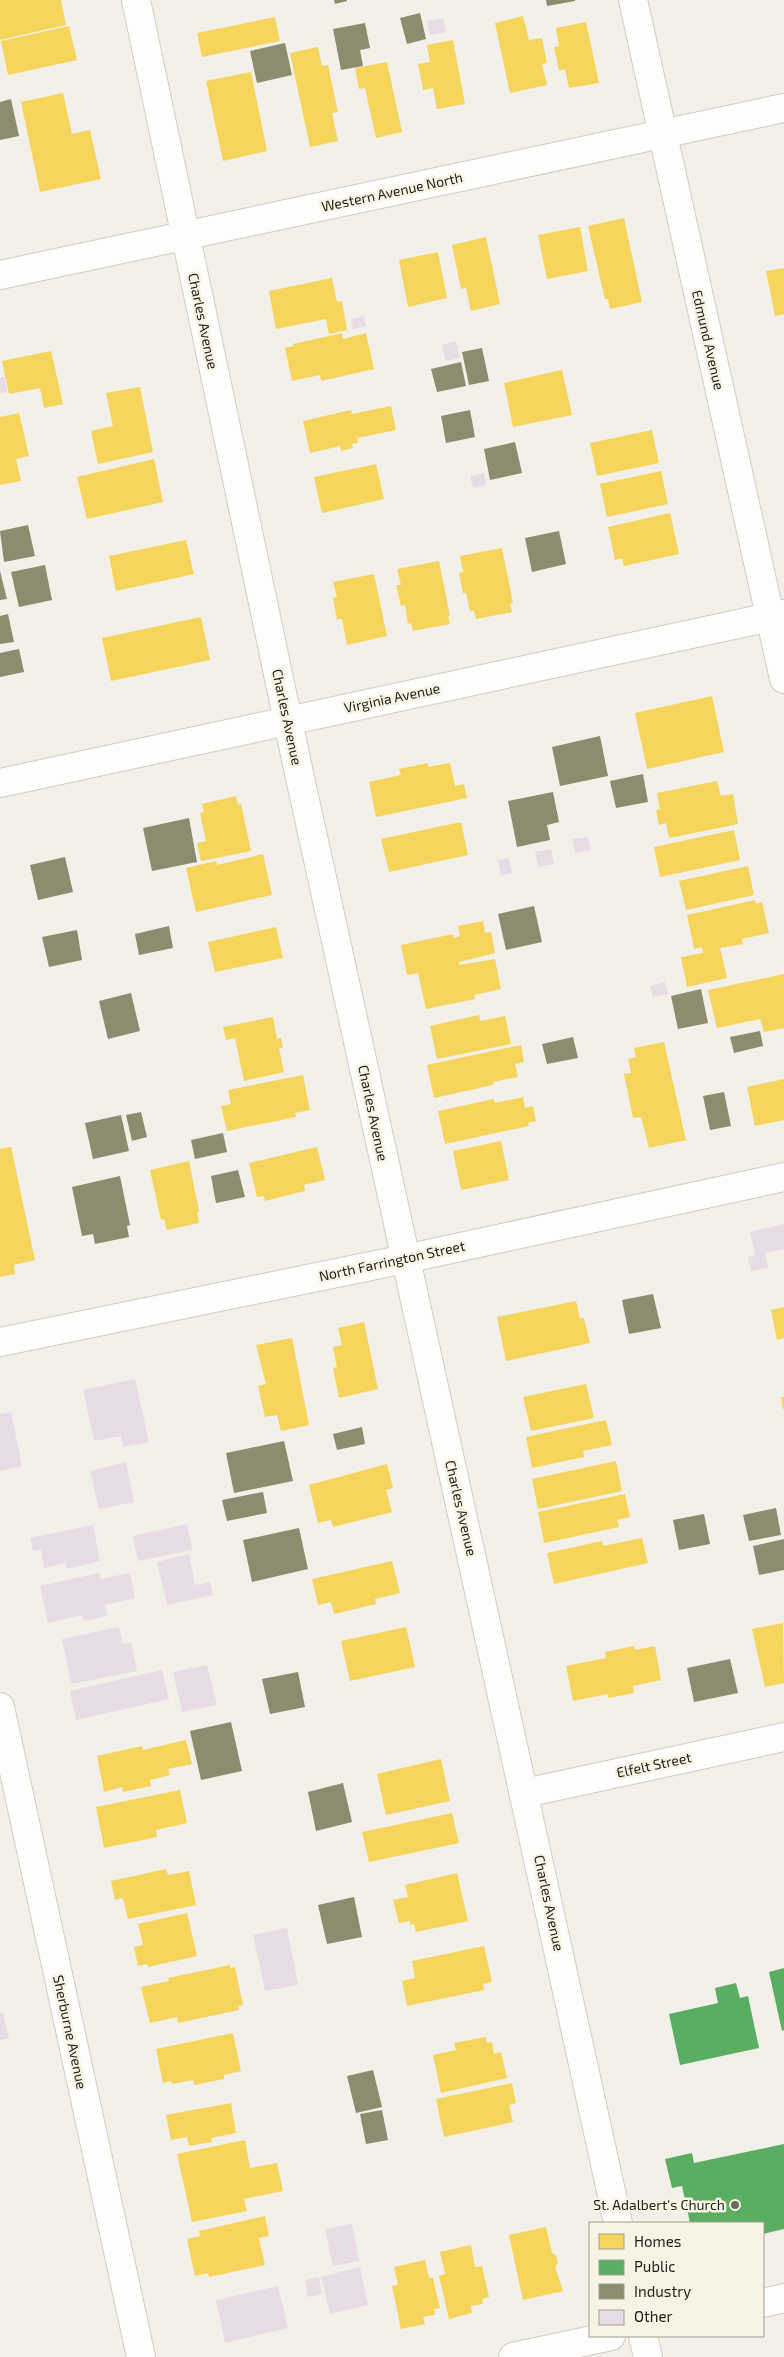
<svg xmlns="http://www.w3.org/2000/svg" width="784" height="2357" viewBox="0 0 784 2357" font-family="'Exo 2',sans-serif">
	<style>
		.homes { fill: #f6d55c }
		.public { fill: #5aae61 }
		.industry { fill: #8c8c6e }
		.building { fill: #e8dde5 }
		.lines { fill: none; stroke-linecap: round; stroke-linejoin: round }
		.minor-casing { stroke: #cfcdc7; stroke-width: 30 }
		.minor { stroke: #fdfdfc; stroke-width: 28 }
		.poi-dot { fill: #6a6861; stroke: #f7f4e3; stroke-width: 2 }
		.labels { text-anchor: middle; stroke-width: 5; stroke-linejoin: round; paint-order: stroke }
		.street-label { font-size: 14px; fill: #201f19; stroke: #f7f4e3 }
		.poi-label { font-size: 14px; fill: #201f19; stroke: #f7f4e3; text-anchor: end }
	</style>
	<rect width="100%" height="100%" fill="#f2f0e8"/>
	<g class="homes">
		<polygon points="0,0 61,0 66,25 0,40"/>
		<polygon points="523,16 529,40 542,38 547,63 542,64 547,85 510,93 495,23"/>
		<polygon points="275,17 280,41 202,57 197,33"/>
		<polygon points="586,22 599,83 569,88 565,69 559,71 554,47 559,46 556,28"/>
		<polygon points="69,26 77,60 8,75 1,41"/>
		<polygon points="453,40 465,104 437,109 433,88 423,90 418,64 430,62 427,45"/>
		<polygon points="318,47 322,66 328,65 338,112 332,113 338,141 310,147 290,53"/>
		<polygon points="387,62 402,132 376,138 365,88 359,89 355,68"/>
		<polygon points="251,72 267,151 223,161 206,81"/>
		<polygon points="63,93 72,134 90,130 101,179 40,192 21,102"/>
		<polygon points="624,218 642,302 610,309 608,299 605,299 588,226"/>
		<polygon points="580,227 588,271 547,279 538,235"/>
		<polygon points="486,237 500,304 471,311 466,288 461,289 452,245"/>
		<polygon points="438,252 447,298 408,307 399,260"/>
		<polygon points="784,268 784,314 775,316 766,271"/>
		<polygon points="332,278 337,302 342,301 347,330 329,334 326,319 276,329 269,291"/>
		<polygon points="342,333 343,339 366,333 374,369 321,381 320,375 292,381 285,348 293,346 293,344"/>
		<polygon points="51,351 63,404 44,408 40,388 9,394 2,361"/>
		<polygon points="562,370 572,415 513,427 504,383"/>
		<polygon points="140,387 153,452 98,464 91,431 113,426 106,393"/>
		<polygon points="391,406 396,430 357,438 358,443 352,444 353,448 341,451 340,446 310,453 303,421 351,410 352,414"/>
		<polygon points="19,413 29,456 16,459 21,481 0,485 0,417"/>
		<polygon points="652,430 659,463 597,476 590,443"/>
		<polygon points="154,459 163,502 87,519 77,477"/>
		<polygon points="376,464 384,499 322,513 314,477"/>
		<polygon points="661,471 668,504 607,517 600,484"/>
		<polygon points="670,513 679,554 624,566 622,558 615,560 608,527"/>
		<polygon points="186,540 194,574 116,591 109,556"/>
		<polygon points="502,548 513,603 510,604 512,612 476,619 474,611 470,611 466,593 463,593 459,573 463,572 460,556"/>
		<polygon points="439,561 450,616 448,616 450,624 413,631 411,623 408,624 405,605 401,606 396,585 401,585 397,569"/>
		<polygon points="374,574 387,636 347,645 342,619 337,620 333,598 337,597 333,582"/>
		<polygon points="201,617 210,660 111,681 102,638"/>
		<polygon points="712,696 724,752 647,769 635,713"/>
		<polygon points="428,763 428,767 450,763 455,786 464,784 467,798 376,817 369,782 401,775 399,769"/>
		<polygon points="717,781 721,796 733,794 738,824 669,838 666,823 659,825 656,810 660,809 657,793"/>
		<polygon points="236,796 238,805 241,804 251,851 201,861 197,843 206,841 200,813 204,812 202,804"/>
		<polygon points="461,822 468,855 389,872 381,839"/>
		<polygon points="734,830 740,860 660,877 654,847"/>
		<polygon points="263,854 272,895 196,912 186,868 216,861 217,865"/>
		<polygon points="748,866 754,895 686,910 679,881"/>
		<polygon points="755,900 756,904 762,902 769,933 742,939 743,944 720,948 727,978 687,987 681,957 703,953 702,947 694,949 687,915"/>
		<polygon points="483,921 485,933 491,932 495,953 459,962 459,965 495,959 501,989 474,995 475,999 426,1009 418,973 407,975 401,945 453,934 454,938 460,936 458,926"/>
		<polygon points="276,927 283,958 215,972 208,942"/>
		<polygon points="784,974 784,1028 764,1032 760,1019 717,1028 708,990"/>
		<polygon points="479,1015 480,1021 505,1016 511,1044 437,1059 430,1026"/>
		<polygon points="273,1017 277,1039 281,1038 283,1048 279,1048 284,1072 244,1081 235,1038 226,1040 223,1027"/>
		<polygon points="664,1042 686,1140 649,1148 641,1117 633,1118 624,1074 631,1073 628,1059 636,1057 634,1048"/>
		<polygon points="521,1045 524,1062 515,1064 518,1077 493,1082 493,1085 434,1098 427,1065"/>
		<polygon points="303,1075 310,1110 295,1113 296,1117 227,1131 221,1106 231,1104 228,1090"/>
		<polygon points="784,1079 784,1120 755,1126 747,1087"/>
		<polygon points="523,1097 525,1108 533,1106 536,1121 528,1123 529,1126 445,1144 438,1111 494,1099 495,1103"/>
		<polygon points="501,1141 509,1180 461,1190 453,1151"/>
		<polygon points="11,1147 35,1260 14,1265 15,1274 0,1277 0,1149"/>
		<polygon points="317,1147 325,1180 304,1185 305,1191 265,1201 264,1196 257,1197 249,1163"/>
		<polygon points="189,1161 199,1211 197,1212 199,1223 167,1230 164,1219 161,1220 150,1170"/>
		<polygon points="576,1301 580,1319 584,1318 590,1343 506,1361 497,1317"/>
		<polygon points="784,1307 784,1338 777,1340 771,1310"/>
		<polygon points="364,1322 378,1389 339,1398 333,1368 337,1367 333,1347 342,1345 338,1328"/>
		<polygon points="292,1338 309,1425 281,1431 277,1415 265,1417 258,1386 266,1384 256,1345"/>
		<polygon points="586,1384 594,1418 531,1431 523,1397"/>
		<polygon points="781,1397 784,1397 784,1409 783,1409"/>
		<polygon points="606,1420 612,1445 583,1451 584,1457 532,1468 526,1437"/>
		<polygon points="616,1461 622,1491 538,1509 532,1479"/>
		<polygon points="387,1464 393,1488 386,1490 392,1512 333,1527 331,1520 318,1523 309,1485"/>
		<polygon points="625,1494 630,1517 617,1520 619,1527 544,1543 538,1512"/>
		<polygon points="642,1538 648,1563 554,1584 547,1553 602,1541 603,1546"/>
		<polygon points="392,1561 400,1593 375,1599 376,1604 334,1614 331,1602 318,1605 312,1579"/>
		<polygon points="783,1623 784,1683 765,1687 752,1629"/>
		<polygon points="406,1627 415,1667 350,1681 341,1641"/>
		<polygon points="634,1646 635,1650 655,1646 661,1680 633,1686 634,1693 608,1698 608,1694 573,1701 566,1666 606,1658 605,1652"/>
		<polygon points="186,1740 192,1764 168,1769 170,1775 150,1780 151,1786 123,1792 122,1787 104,1792 97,1756 142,1746 143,1750"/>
		<polygon points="441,1759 450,1801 386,1815 377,1774"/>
		<polygon points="180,1790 187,1823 156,1830 157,1837 104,1848 96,1807"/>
		<polygon points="452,1813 459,1843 369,1862 362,1832"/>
		<polygon points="166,1869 168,1875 189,1871 196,1905 128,1919 123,1898 115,1900 111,1881"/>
		<polygon points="457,1873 468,1921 416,1932 414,1924 410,1925 410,1921 399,1923 393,1900 408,1897 405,1885"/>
		<polygon points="187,1913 197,1956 148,1967 147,1964 138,1966 134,1947 143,1945 138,1924"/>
		<polygon points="484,1946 492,1982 483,1984 484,1990 407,2006 402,1981 415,1978 412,1961"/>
		<polygon points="230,1965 230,1968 235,1967 243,2005 238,2006 239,2010 178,2023 177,2017 150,2023 141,1987 169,1981 168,1978"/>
		<polygon points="233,2033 241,2071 224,2075 224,2079 194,2085 193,2080 172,2084 171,2081 163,2083 156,2049"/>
		<polygon points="486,2037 487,2043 492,2042 494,2054 501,2052 507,2078 441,2093 433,2055 456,2050 454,2043"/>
		<polygon points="512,2083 516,2103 509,2105 513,2122 444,2137 436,2099"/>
		<polygon points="231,2103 236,2133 211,2138 212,2142 189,2146 187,2137 171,2140 166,2115"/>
		<polygon points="245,2140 250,2168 277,2163 283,2191 244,2199 247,2211 192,2222 177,2154"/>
		<polygon points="265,2216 269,2236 259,2238 265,2265 209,2277 208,2273 195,2276 187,2239 200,2236 199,2231"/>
		<polygon points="546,2227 552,2253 556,2255 558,2263 555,2267 563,2291 523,2300 509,2235"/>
		<polygon points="471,2245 475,2267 482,2266 489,2297 482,2299 483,2304 471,2306 472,2313 449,2319 439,2276 445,2274 440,2252"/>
		<polygon points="425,2260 429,2278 433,2278 440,2308 434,2309 435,2315 423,2317 425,2324 401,2329 392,2286 398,2285 394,2267"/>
	</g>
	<g class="public">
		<polygon points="784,1968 784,2030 782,2031 769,1972"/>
		<polygon points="736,1983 740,1998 748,1996 759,2048 680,2065 669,2014 718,2003 715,1988"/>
		<polygon points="784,2144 784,2229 763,2234 763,2223 690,2223 682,2186 672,2188 665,2159 692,2153 694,2163"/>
	</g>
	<g class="industry">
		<polygon points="334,0 347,0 347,1 335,4"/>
		<polygon points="546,0 575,0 575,1 547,6"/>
		<polygon points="420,13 426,39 407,44 400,18"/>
		<polygon points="365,23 370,48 360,50 363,66 341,70 333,29"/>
		<polygon points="285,43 292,75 257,83 250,51"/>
		<polygon points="11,99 19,136 0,140 0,102"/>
		<polygon points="482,348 489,381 469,385 462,352"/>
		<polygon points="461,362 466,386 437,392 431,369"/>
		<polygon points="470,410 475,437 446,443 441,416"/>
		<polygon points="515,442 522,473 490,480 484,449"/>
		<polygon points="28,525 35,556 4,562 0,531"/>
		<polygon points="559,531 566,564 532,572 525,538"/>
		<polygon points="45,565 52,600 19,607 11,572"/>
		<polygon points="0,571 7,599 0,600"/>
		<polygon points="8,614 14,642 0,644 0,616"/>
		<polygon points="19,649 24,672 0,677 0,653"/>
		<polygon points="600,736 608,776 560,786 552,747"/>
		<polygon points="643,774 648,802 616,808 610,781"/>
		<polygon points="553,792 559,822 547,825 550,840 517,847 508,801"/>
		<polygon points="189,818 197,862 152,871 143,828"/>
		<polygon points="65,857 73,892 38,900 30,865"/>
		<polygon points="534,906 542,942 506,950 498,914"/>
		<polygon points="169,926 173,948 139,955 135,934"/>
		<polygon points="77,930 82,960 49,967 42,937"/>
		<polygon points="701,989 708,1023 678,1029 671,996"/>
		<polygon points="131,993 140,1031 108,1039 99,1001"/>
		<polygon points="760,1031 763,1046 734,1053 730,1037"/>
		<polygon points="573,1037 578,1058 547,1064 542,1044"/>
		<polygon points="724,1092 731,1126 710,1130 703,1096"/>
		<polygon points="141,1112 147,1137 132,1141 126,1115"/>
		<polygon points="121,1115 129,1151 93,1159 85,1123"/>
		<polygon points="223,1133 227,1152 195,1159 191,1140"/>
		<polygon points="238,1170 245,1197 216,1203 211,1176"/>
		<polygon points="120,1176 130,1225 127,1226 129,1237 95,1244 93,1234 82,1236 72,1187"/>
		<polygon points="653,1294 661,1328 629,1334 622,1300"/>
		<polygon points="362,1427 365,1444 337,1450 333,1434"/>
		<polygon points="284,1441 293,1481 234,1493 226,1453"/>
		<polygon points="263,1492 267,1513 227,1521 222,1500"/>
		<polygon points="776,1508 781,1535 749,1541 743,1515"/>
		<polygon points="704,1514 710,1544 679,1550 673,1520"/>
		<polygon points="299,1528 308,1569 252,1582 243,1540"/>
		<polygon points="784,1539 784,1570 759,1575 753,1546"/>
		<polygon points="730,1659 738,1693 694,1702 687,1668"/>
		<polygon points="298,1672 305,1707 270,1714 262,1679"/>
		<polygon points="231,1722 242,1771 201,1780 190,1731"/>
		<polygon points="343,1783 352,1822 316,1831 308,1792"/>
		<polygon points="354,1897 362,1937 327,1944 318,1905"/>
		<polygon points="373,2070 382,2107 356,2113 347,2076"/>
		<polygon points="382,2110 388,2140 366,2144 360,2114"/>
	</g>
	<g class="building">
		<polygon points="443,18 446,32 430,35 427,21"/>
		<polygon points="364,316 366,326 353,329 351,319"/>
		<polygon points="456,341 460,358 446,361 442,345"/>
		<polygon points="0,377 5,377 7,392 0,393"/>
		<polygon points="484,473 486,485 473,488 470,476"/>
		<polygon points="588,837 591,850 575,853 572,839"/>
		<polygon points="551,849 554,864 538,867 535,852"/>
		<polygon points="509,858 512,873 501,876 498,860"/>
		<polygon points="665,982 668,994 653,997 650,986"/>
		<polygon points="784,1224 784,1249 765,1253 768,1268 751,1271 748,1257 755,1255 750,1232"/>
		<polygon points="135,1379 149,1442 123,1447 121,1436 94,1441 83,1390"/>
		<polygon points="11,1412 22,1466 0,1471 0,1414"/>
		<polygon points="126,1462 134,1502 99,1509 90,1471"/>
		<polygon points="187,1524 192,1550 138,1561 133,1536"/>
		<polygon points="93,1525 100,1561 67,1569 65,1563 44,1568 41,1549 33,1551 30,1538"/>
		<polygon points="189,1554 195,1585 210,1582 213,1595 167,1605 157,1562"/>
		<polygon points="99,1573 100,1579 130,1573 135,1598 105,1605 107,1616 84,1621 82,1615 48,1623 40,1586"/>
		<polygon points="119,1627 123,1644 131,1642 137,1671 71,1684 62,1639"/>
		<polygon points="207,1665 217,1705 182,1712 173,1672"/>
		<polygon points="162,1670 169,1699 76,1720 70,1691"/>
		<polygon points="287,1928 298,1985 265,1991 253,1935"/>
		<polygon points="0,2013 3,2013 9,2038 0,2040"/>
		<polygon points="352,2224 359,2261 333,2266 325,2229"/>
		<polygon points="360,2267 368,2305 330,2314 321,2277"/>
		<polygon points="319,2277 322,2294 308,2297 305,2280"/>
		<polygon points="278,2286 288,2328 225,2343 216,2300"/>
	</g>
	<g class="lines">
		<defs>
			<g id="minor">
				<polyline points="136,0 297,764 618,2223"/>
				<polyline points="633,0 784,679"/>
				<polyline points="0,275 784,108"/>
				<polyline points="0,783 784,614"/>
				<polyline points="0,1342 405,1259 784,1177"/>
				<polyline points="0,1707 141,2357"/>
				<polyline points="525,1793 784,1737"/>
				<polyline points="763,2303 784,2298"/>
				<polyline points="643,2336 648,2357"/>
				<polyline points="513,2357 611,2336"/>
			</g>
		</defs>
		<use href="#minor" class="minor-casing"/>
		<use href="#minor" class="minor"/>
	</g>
	<circle class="poi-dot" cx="735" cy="2205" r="5"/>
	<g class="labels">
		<g class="street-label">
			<text transform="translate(392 192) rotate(-12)" y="5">Western Avenue North</text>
			<text transform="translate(203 321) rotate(78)" y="5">Charles Avenue</text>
			<text transform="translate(708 340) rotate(77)" y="5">Edmund Avenue</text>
			<text transform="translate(392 698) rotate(-12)" y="5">Virginia Avenue</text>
			<text transform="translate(287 717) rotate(78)" y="5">Charles Avenue</text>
			<text transform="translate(373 1113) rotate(78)" y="5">Charles Avenue</text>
			<text transform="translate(392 1261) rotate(-12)" y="5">North Farrington Street</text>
			<text transform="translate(461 1508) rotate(77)" y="5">Charles Avenue</text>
			<text transform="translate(654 1765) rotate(-12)" y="5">Elfelt Street</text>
			<text transform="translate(549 1903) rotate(78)" y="5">Charles Avenue</text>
			<text transform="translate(70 2032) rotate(78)" y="5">Sherburne Avenue</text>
		</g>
		<g class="poi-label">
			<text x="725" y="2210">St. Adalbert's Church</text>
		</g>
	</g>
	<rect x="589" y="2222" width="175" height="115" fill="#f7f4e3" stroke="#a19f92"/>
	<rect x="599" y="2234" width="25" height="15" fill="#f6d55c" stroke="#a19f92"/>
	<text x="634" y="2247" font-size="15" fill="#201f19">Homes</text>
	<rect x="599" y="2260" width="25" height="15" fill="#5aae61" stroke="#a19f92"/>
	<text x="634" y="2272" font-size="15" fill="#201f19">Public</text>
	<rect x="599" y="2284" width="25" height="15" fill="#8c8c6e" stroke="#a19f92"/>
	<text x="634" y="2297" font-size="15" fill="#201f19">Industry</text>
	<rect x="599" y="2310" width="25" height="15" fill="#e8dde5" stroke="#a19f92"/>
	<text x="634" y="2322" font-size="15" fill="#201f19">Other</text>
</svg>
